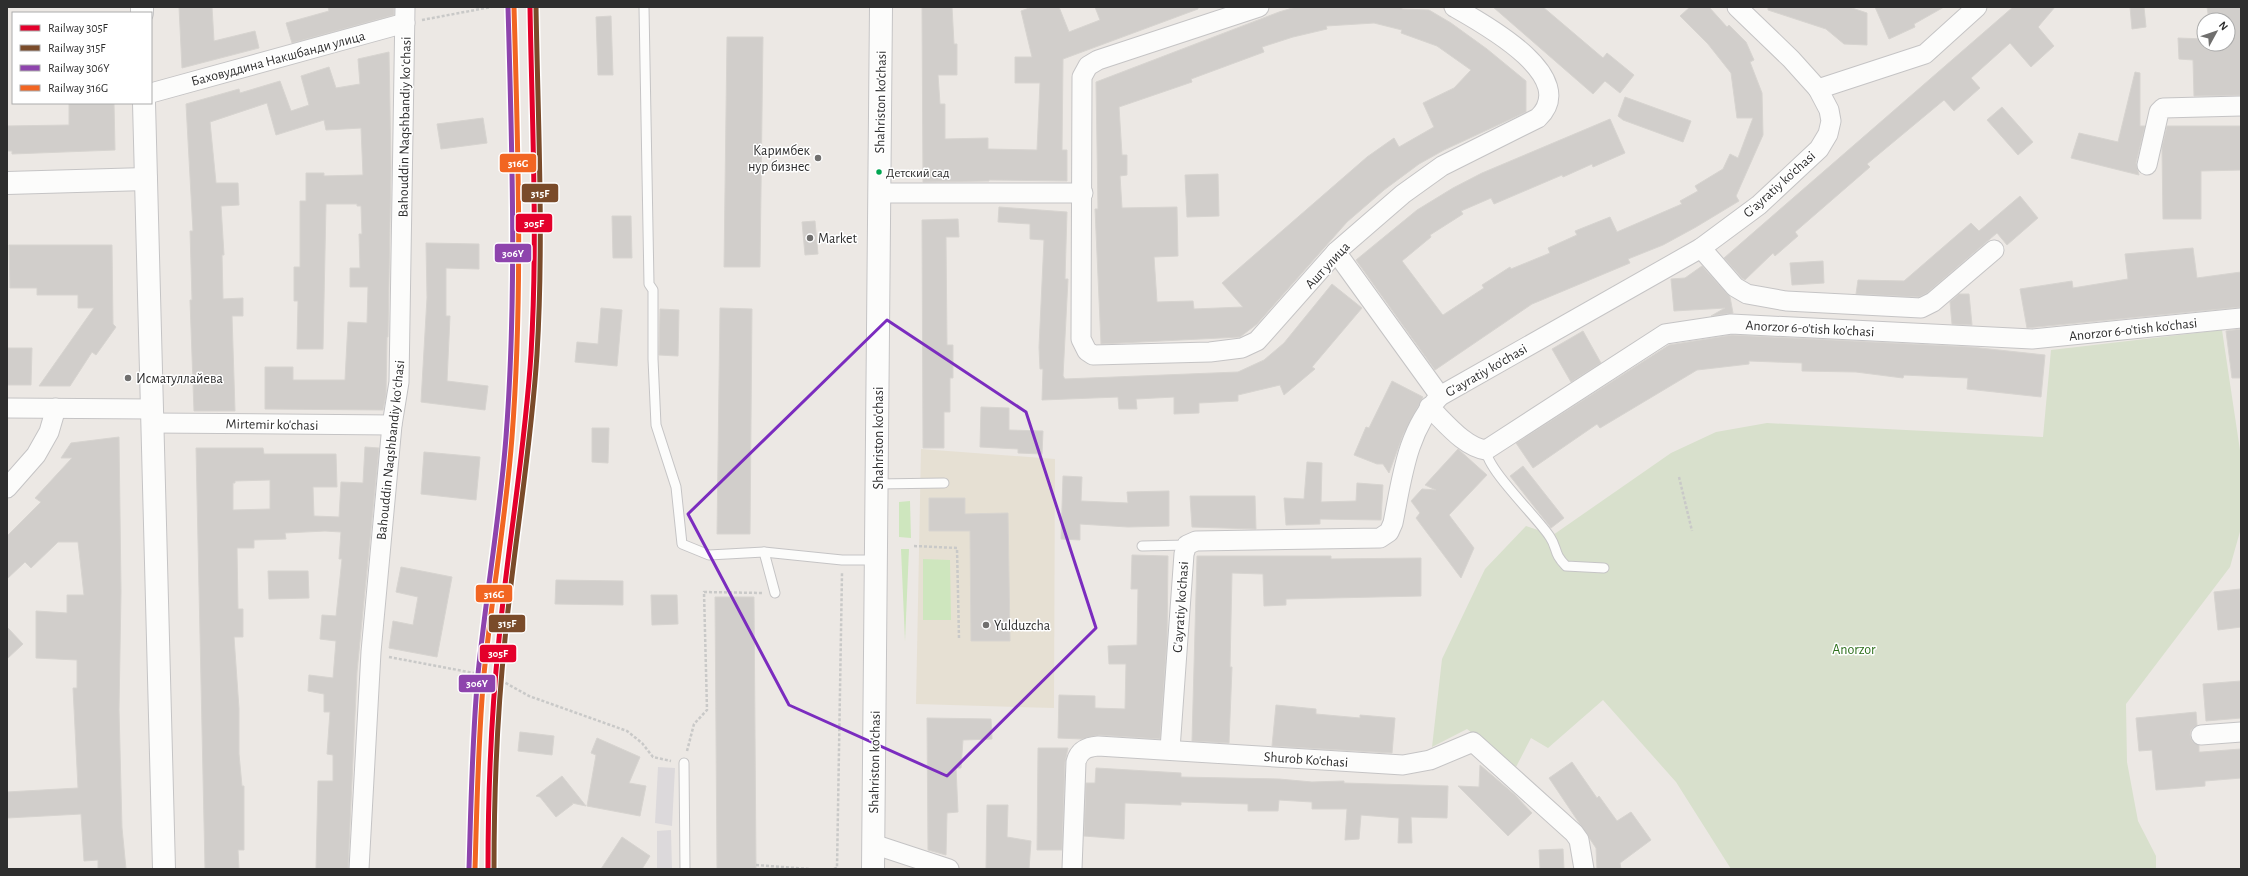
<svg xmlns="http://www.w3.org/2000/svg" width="2248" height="876" viewBox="0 0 2248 876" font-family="'Alegreya Sans',sans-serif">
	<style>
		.industrial { fill: #dcd9db }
		.education { fill: #e6e0d3 }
		.green { fill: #cee6be }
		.cemetery { fill: #d8e0cc }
		.building { fill: #d1cecb; stroke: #d7d4d0; fill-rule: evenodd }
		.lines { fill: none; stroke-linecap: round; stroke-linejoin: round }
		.lane-casing { stroke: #c5c4c5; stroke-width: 11 }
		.street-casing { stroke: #c5c4c5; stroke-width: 21 }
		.secondary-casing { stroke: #c5c4c5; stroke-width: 24 }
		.path { stroke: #c9c9c8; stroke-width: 2.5; stroke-dasharray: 3 2; stroke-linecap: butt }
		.lane { stroke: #fcfcfb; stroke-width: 9 }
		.street { stroke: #fcfcfb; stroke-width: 19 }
		.secondary { stroke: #fcfcfb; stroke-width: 22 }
		.rail-1-casing { stroke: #fff; stroke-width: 8 }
		.rail-2-casing { stroke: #fff; stroke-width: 8 }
		.rail-3-casing { stroke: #fff; stroke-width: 8 }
		.rail-4-casing { stroke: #fff; stroke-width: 8 }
		.rail-1 { stroke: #e4002b; stroke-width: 5 }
		.rail-2 { stroke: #7a4b2a; stroke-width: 5 }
		.rail-3 { stroke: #8e44ad; stroke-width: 5 }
		.rail-4 { stroke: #f26522; stroke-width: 5 }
		.marked { fill: none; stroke: #7b2cbf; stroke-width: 3; stroke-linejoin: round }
		.poi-dot { fill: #706f6e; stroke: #fff; stroke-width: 1.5 }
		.bus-dot { fill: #00a651; stroke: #fff; stroke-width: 1.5 }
		.labels { text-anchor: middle; stroke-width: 3; stroke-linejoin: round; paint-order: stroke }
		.bus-label { font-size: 13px; fill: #2e2e2e; stroke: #fff; text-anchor: start }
		.street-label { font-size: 14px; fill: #2e2e2e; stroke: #fff }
		.poi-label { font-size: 14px; fill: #2e2e2e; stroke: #fff; text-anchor: start }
		.park-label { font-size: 14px; fill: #2c6e1b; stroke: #fff }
		.line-badge { stroke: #fff; stroke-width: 1.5 }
		.badge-label { font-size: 11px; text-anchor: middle; font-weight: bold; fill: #fff }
	</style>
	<rect width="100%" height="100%" fill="#ece8e4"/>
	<g class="industrial">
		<polygon points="658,767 675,768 672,826 655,823"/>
		<polygon points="671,830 672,869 657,869 657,831"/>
	</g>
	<polygon class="education" points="921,449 1055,459 1054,708 916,704"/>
	<g class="green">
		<polygon points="910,501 911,538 899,537 899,502"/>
		<polygon points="901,549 909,549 905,641"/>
		<polygon points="923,559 950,560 951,620 923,620"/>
	</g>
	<polygon class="cemetery" points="2222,330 2241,457 2241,528 2230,567 2126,704 2127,762 2138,821 2156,856 2156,869 1731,869 1676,782 1603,700 1548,748 1531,738 1516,767 1467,729 1432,747 1442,659 1485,569 1526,526 1553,535 1671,453 1716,432 1767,423 2043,437 2051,350"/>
	<g class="building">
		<polygon points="179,7 212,7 214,41 255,31 259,48 182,68"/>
		<polygon points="328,7 394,7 394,15 292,43 286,23 329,11"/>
		<polygon points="922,7 952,7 954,44 957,44 957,75 938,75 940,104 945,104 945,139 988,138 988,149 1037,150 1040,83 1015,83 1015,57 1032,57 1021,11 1032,7 1059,7 1069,32 1100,20 1095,7 1198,7 1198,9 1063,59 1062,150 1067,150 1067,181 989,180 989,181 923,182"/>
		<path d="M1296,7h106v2l27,1 22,13 36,26 39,32v31l-82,38 -25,14 -35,26 -37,32 -90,102 -17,13 -139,7 -6,-135h3l-2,-127 183,-70zM1374,23l28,7 -1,3 36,13 34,24 -17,18 -31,15 11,24 -35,20 -5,-9 -27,19 -145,126 21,24 -49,2 -1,-8 -36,1 -3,-45 24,-1 -1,-49 -55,1 -2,-32 7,-1v-20h-5l-3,-48 73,-25 -1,-3 73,-27 -2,-5 31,-10 34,-8 -1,-3z"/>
		<polygon points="1493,7 1543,7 1603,58 1607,53 1634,75 1620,93 1605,81 1593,94"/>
		<polygon points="1690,7 1709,7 1727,27 1729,25 1746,42 1754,60 1750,62 1762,93 1763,135 1736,196 1739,201 1696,227 1663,245 1628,259 1630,263 1532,304 1435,370 1356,260 1417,210 1453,188 1482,173 1610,119 1625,153 1593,167 1592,164 1563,177 1562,175 1494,204 1491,198 1461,211 1463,214 1430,235 1431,237 1402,261 1442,314 1443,315 1484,288 1482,285 1510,267 1511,269 1550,253 1548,248 1577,235 1575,231 1610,217 1617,232 1682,204 1680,201 1698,191 1695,186 1723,169 1730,154 1738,158 1753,118 1737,118 1731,73 1708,44 1680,16"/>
		<polygon points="1768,7 1849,7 1867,13 1867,45 1844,44 1826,29 1768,10"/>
		<polygon points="1875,7 1944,7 1914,24 1915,27 1889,39"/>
		<polygon points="2013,7 2055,7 2038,27 2054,46 2031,67 2010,43 1971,78 1980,88 1954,111 1944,100 1867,164 1870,167 1795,232 1798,236 1775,256 1773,253 1745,280 1742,278 1724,258"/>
		<polygon points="2130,7 2144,7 2146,27 2132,29"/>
		<polygon points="2207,7 2241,7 2241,95 2194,96 2193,60 2179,59 2178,38 2204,39 2204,44 2228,44 2228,20 2209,20"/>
		<polygon points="611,16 613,75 598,75 596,17"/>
		<polygon points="727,37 763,37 760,267 724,267"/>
		<polygon points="389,52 391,168 388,337 387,337 386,395 383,410 265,409 265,367 293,367 293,380 345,380 348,322 367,323 368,287 350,287 350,268 360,268 359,234 362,234 361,206 357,206 357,204 326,204 323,349 297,349 298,301 294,301 294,267 300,267 300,201 306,201 306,173 324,173 324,176 363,175 361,128 326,130 324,120 276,135 267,103 210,122 216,183 238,183 239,205 221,206 224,255 222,255 223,299 243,298 243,316 232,316 235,411 194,411 190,300 192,300 190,231 193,231 186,104 239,89 240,93 280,81 291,111 309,105 301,76 329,67 336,88 360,84 358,59"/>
		<polygon points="2135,72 2140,73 2140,126 2145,126 2136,163 2139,175 2071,158 2079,133 2118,142"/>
		<polygon points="1625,97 1691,121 1683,142 1623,120 1618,116"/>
		<polygon points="69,103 114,103 115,150 12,154 12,151 7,151 7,126 69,125"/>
		<polygon points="2002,107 2033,142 2018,155 1987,120"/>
		<polygon points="483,118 487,143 441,149 437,124"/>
		<polygon points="2167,126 2241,126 2241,170 2201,171 2201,219 2163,219 2162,147"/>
		<polygon points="1218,174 1219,216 1187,217 1185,175"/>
		<polygon points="2020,196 2038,218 2007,245 1997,233 1927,293 1919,297 1856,294 1858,280 1904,281 1971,223 1979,231"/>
		<polygon points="999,207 1067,212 1065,279 1068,279 1063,376 1065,379 1238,372 1264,360 1284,343 1332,284 1362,308 1312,367 1315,369 1284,395 1280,385 1238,395 1238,401 1199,403 1199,413 1174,414 1174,397 1136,399 1137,409 1119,409 1118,397 1042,400 1043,369 1040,369 1039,347 1044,240 1030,239 1030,224 998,222"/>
		<polygon points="612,216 631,216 632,258 613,258"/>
		<polygon points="958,219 959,237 946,237 947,345 953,345 953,378 950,378 950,412 944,412 944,448 923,448 922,220"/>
		<polygon points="815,221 818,254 805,255 802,222"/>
		<polygon points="426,243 479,244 479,269 446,268 446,316 450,316 447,381 488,386 485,410 421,402 427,298"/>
		<polygon points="9,245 112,245 113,324 116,327 96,355 92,352 70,386 39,386 94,308 78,308 78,295 37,295 37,288 10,288"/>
		<polygon points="2193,248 2197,278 2241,272 2241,307 2027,328 2020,289 2072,281 2073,288 2128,279 2125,254"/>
		<polygon points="1823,261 1824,283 1792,285 1790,263"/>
		<polygon points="1702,266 1730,297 1733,313 1711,316 1725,308 1674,311 1671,279 1685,278"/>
		<polygon points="1959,294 1969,294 1972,325 1952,324 1950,302"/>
		<polygon points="601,308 622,310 617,366 575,362 577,342 598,344"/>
		<polygon points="720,308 752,309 750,534 717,534"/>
		<polygon points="660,309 679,310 678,356 659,355"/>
		<polygon points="2241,329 2241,378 2232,378 2226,331"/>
		<polygon points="1583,331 1601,363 1571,382 1552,349"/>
		<polygon points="1732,335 1971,347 2045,355 2041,397 1967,389 1968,378 1904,375 1903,378 1856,372 1802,371 1802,363 1749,361 1749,364 1697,370 1600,428 1597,424 1533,468 1516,443 1669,345"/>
		<polygon points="7,348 32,348 31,385 7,385"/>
		<polygon points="1392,381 1423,397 1403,435 1389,473 1383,464 1377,464 1354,455 1366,427 1369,428"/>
		<polygon points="981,407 1009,408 1009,430 1043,431 1042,454 1018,453 1018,449 980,447"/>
		<polygon points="592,428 609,428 608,463 592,462"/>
		<polygon points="119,437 121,591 119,709 122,828 126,869 98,869 98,860 84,861 81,814 7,818 7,792 78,788 73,688 77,688 77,660 36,658 36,611 67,613 67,595 84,595 78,542 58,542 31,568 25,562 7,579 7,536 41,502 35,498 72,458 61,458 71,443"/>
		<path d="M365,447l14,1 -22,224 -9,197h-32l2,-88h15v-26l-6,-1 3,-42h-6v-18l-16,-3 1,-16 24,3 3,-37 -16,-2 2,-24 14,1 6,-57h-3l2,-27 -16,-1 -40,2 1,6 -32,1v8h-17l1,61h5v28h-9l5,72v45l3,32h2v64h-6l1,19h-34l-9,-421h67l1,6h72l1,33h-24l1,29 25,1 2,-35 22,1zM270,480v29l-37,1v-27h2v-2z"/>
		<polygon points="1458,449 1487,475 1449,515 1474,548 1461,578 1416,518 1420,513 1411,501 1422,489 1436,490 1425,485"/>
		<polygon points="424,452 480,457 476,500 421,494"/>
		<polygon points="1307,462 1322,463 1321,502 1356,501 1357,483 1383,485 1381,520 1320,519 1320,524 1286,525 1284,498 1304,499"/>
		<polygon points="1523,466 1564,518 1551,528 1510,476"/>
		<polygon points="1063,476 1082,477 1081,501 1128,503 1127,492 1169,491 1169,526 1128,527 1080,524 1080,540 1061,539"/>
		<polygon points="1190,496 1255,496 1256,529 1192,527"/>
		<polygon points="929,498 965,498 965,514 1008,513 1010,641 971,641 970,531 929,531"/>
		<polygon points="1132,555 1168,556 1167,640 1160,739 1099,735 1082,739 1058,738 1059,695 1095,696 1095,708 1125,709 1126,664 1109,664 1108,646 1137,645 1138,589 1131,589"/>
		<polygon points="1197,556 1331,556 1331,559 1421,558 1421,596 1286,599 1286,605 1264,606 1263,574 1232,573 1230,667 1232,667 1229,743 1192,741"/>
		<polygon points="401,567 452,577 437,657 389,648 393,621 413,625 418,597 396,592"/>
		<polygon points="268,571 308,571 309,598 269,599"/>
		<polygon points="556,580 623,581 623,605 555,604"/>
		<polygon points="2240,589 2241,627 2218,630 2214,592"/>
		<polygon points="651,595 677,595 678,624 652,625"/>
		<polygon points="715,597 754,597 756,869 717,869"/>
		<polygon points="7,627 23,644 7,659"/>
		<polygon points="2241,681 2241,718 2206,721 2203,684"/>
		<polygon points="1276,705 1316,709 1316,714 1360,718 1360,715 1395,718 1392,753 1272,746"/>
		<polygon points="2196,712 2197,725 2191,730 2190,735 2192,741 2199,745 2199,752 2202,752 2241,749 2241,778 2205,781 2205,786 2156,790 2152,750 2139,751 2136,718"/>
		<polygon points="927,718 991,719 992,739 963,740 961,768 956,768 958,812 947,813 946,855 928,850"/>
		<polygon points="520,732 554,736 552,755 518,751"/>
		<polygon points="597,738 640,757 629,783 646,786 640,816 587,806 596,755 591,753"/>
		<polygon points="1038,748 1068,748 1065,762 1062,850 1037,850"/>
		<polygon points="1572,762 1597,798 1599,796 1617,821 1631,812 1651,840 1620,863 1621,869 1597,869 1596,848 1549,778"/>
		<polygon points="1480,765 1515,795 1532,813 1508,836 1458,786 1479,787"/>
		<polygon points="1096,768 1181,773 1181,777 1279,779 1312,782 1344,781 1344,783 1448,786 1447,818 1411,817 1412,843 1398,843 1399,818 1361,815 1359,839 1345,840 1347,809 1312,809 1312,802 1279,800 1278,811 1248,811 1248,804 1181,802 1181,805 1125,803 1124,839 1084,836 1086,783 1095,783"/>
		<polygon points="562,776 586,806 572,803 573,804 556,817 540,797 536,796"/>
		<polygon points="987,805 1008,805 1007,837 1031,841 1029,869 986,869"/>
		<polygon points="622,837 650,856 642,869 601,869"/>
		<polygon points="1563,849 1564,869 1540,869 1539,850"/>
	</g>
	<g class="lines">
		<defs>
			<g id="lane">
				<polyline points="644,7 649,284 653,290 653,359 656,425 676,487 682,544 709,555 764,552 842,560 877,560"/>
				<path d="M1486,450c1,20 52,68 64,87 8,12 3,16 16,29l38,2"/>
				<polyline points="877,484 944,483"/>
				<polyline points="1142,546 1187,545"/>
				<polyline points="764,552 775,593"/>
				<polyline points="684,763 685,869"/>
			</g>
			<g id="street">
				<path d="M1259,7l-161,53 -10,6 -6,11 -1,262 6,12 6,4 117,-3 32,-4 15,-7 79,-89 67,-58 39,-28 96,-48c43,-41 -54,-94 -84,-111"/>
				<polyline points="1737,7 1791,59 1818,89 1925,54 1977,7"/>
				<polyline points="151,93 405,23"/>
				<polyline points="2147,165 2159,112 2163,108 2241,106"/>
				<polyline points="879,193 1083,193"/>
				<polyline points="1701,248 1735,287 1747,294 1786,301 1921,308 1933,302 1994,250"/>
				<polyline points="1336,252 1440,396"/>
				<path d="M1429,407c16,15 35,40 57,43l179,-116 66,-10 301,15 209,-21"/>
				<polyline points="7,408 152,409"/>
				<polyline points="152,423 392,425"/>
				<polyline points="7,488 36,455 49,432 56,408"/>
				<polyline points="2201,735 2241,732"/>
				<path d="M1170,749l14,-195 3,-9 9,-4 184,-3 9,-6 4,-9c9,-45 14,-93 47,-127l261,-148 58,-43 60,-56 9,-15 3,-13 -2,-11 -11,-21"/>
				<polyline points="873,844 949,869"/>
				<polyline points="359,869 371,652 392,425 399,382 405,7"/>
				<path d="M1072,869l4,-107c3,-12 11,-15 22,-16l305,19 27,-5 43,-18 101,91 5,7 5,29"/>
			</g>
			<g id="secondary">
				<polyline points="142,7 142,13"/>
				<polyline points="144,103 164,869"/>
				<polyline points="7,183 146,179"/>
				<polyline points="873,869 881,7"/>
			</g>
		</defs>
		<use href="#lane" class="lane-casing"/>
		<use href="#street" class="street-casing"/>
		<use href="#secondary" class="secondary-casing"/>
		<g class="path">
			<polyline points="422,20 491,7"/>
			<polyline points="1679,477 1692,531"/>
			<polyline points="914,546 957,548 959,638"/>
			<polyline points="389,657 495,677 529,696 627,731 642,743 653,757 671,761"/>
			<polyline points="687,751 694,724 707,710 704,592 762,593"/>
			<polyline points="756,865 809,869"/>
			<polyline points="834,869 837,868 842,573"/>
		</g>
		<use href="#lane" class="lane"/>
		<use href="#street" class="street"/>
		<use href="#secondary" class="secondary"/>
		<defs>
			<path id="rail-1" d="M488,869c0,-77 3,-153 11,-230 9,-95 26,-189 32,-285 7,-115 1,-231 -1,-347"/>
			<path id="rail-2" d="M494,869c0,-77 3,-153 11,-230 9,-95 26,-189 32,-285 7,-115 1,-231 -1,-347"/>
			<path id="rail-3" d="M469,869c2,-65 3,-130 9,-195 8,-79 22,-158 28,-237 11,-143 6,-287 2,-430"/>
			<path id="rail-4" d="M475,869c2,-65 3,-130 9,-195 8,-79 22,-158 28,-237 11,-143 6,-287 2,-430"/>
		</defs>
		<use href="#rail-1" class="rail-1-casing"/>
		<use href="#rail-2" class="rail-2-casing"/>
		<use href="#rail-3" class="rail-3-casing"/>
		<use href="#rail-4" class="rail-4-casing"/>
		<use href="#rail-1" class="rail-1"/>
		<use href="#rail-2" class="rail-2"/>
		<use href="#rail-3" class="rail-3"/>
		<use href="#rail-4" class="rail-4"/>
	</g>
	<path class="marked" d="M887,320l139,92 70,216 -149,148 -158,-71 -101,-191z"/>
	<g class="poi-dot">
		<circle cx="818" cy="158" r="4"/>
		<circle cx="810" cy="238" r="4"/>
		<circle cx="128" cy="378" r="4"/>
		<circle cx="986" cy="625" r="4"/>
	</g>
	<circle class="bus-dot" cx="879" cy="172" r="3.5"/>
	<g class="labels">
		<g class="bus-label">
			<text x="886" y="177">Детский сад</text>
		</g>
		<g class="street-label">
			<text transform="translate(278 58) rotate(-15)" y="5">Баховуддина Накшбанди улица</text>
			<text transform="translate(880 102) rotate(-89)" y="5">Shahriston ko'chasi</text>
			<text transform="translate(404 127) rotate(-89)" y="5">Bahouddin Naqshbandiy koʻchasi</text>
			<text transform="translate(1779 184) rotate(-42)" y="5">G'ayratiy ko'chasi</text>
			<text transform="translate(1327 265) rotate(-47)" y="5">Ашт улица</text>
			<text transform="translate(1810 328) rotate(3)" y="5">Anorzor 6-o'tish ko'chasi</text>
			<text transform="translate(2133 329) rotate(-6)" y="5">Anorzor 6-o'tish ko'chasi</text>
			<text transform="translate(1486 370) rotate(-30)" y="5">G'ayratiy ko'chasi</text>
			<text transform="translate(272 424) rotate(1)" y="5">Mirtemir ko'chasi</text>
			<text transform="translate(878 438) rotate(-90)" y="5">Shahriston ko'chasi</text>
			<text transform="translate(390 450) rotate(-84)" y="5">Bahouddin Naqshbandiy koʻchasi</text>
			<text transform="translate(1180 607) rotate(-86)" y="5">G'ayratiy ko'chasi</text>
			<text transform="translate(1306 759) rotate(4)" y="5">Shurob Ko'chasi</text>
			<text transform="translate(874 762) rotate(-89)" y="5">Shahriston ko'chasi</text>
		</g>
		<g class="poi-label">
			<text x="810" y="155" text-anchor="end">Каримбек<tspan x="810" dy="16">нур бизнес</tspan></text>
			<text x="818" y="243">Market</text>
			<text x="136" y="383">Исматуллайева</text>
			<text x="994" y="630">Yulduzcha</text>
		</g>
		<g class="park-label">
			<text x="1854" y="654">Anorzor</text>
		</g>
	</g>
	<g class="line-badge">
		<rect x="499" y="153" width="38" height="20" rx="4" fill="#f26522"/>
		<rect x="521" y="183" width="38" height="20" rx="4" fill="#7a4b2a"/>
		<rect x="515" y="213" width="38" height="20" rx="4" fill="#e4002b"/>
		<rect x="494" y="243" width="38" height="20" rx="4" fill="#8e44ad"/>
		<rect x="475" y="584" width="38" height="19" rx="4" fill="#f26522"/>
		<rect x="488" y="614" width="38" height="19" rx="4" fill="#7a4b2a"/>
		<rect x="479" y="644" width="38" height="19" rx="4" fill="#e4002b"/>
		<rect x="458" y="674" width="38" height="19" rx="4" fill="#8e44ad"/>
	</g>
	<g class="badge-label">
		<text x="518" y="167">316G</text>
		<text x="540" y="197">315F</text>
		<text x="534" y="227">305F</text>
		<text x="513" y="257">306Y</text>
		<text x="494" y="598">316G</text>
		<text x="507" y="627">315F</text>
		<text x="498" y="657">305F</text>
		<text x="477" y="687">306Y</text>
	</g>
	<rect width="2248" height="876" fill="none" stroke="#2e2e2e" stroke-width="16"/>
	<rect x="12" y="12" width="140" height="92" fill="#ffffff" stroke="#ababab"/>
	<rect x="20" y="25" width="20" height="6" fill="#e4002b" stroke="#ababab"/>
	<text x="48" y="32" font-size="12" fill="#2e2e2e">Railway 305F</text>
	<rect x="20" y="45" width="20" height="6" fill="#7a4b2a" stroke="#ababab"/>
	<text x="48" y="52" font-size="12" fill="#2e2e2e">Railway 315F</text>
	<rect x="20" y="65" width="20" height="6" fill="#8e44ad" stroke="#ababab"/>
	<text x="48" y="72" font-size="12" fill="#2e2e2e">Railway 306Y</text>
	<rect x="20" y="85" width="20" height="6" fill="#f26522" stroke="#ababab"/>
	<text x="48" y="92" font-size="12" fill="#2e2e2e">Railway 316G</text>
	<g transform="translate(2216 32) rotate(50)"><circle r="19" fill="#ffffff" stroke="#ababab"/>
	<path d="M0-3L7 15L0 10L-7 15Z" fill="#706f6e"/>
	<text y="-6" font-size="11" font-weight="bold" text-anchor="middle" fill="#2e2e2e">N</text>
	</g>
</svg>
